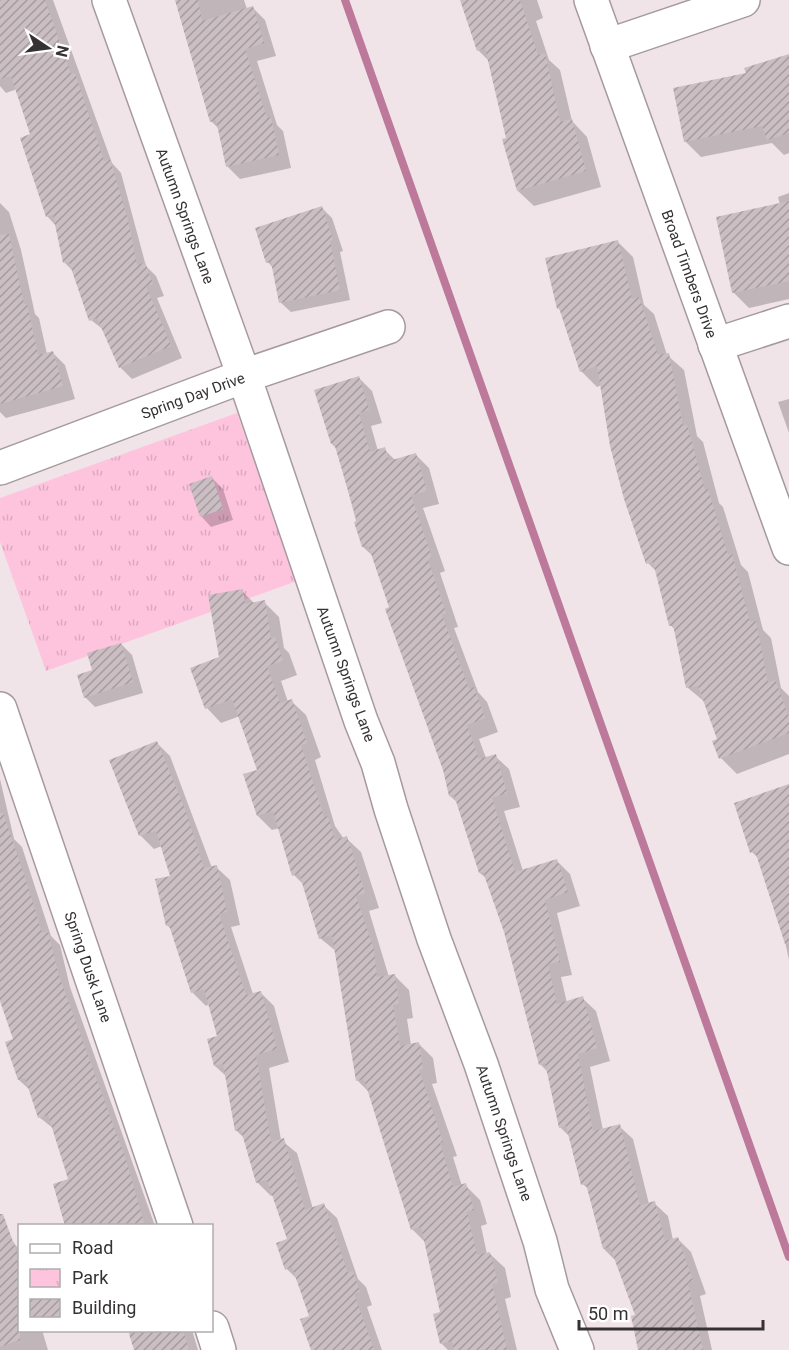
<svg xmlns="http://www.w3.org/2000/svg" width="789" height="1350" viewBox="0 0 789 1350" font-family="Roboto,sans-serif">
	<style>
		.park { fill: url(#park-tufts) }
		.shadow { fill: #0003 }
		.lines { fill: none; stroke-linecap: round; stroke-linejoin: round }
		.stream { stroke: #bc799a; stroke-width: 8 }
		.building { fill: url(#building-hatch) }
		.minor-casing { stroke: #a59a9e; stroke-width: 36 }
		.minor { stroke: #fff; stroke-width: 33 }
		.labels { text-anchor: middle; stroke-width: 5; stroke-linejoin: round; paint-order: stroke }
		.street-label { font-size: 15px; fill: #363234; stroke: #fff }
	</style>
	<defs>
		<pattern id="park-tufts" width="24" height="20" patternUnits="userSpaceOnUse" patternTransform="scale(1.5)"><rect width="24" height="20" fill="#fec4de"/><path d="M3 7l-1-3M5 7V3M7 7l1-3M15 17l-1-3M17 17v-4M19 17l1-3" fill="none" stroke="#daa9bf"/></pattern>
		<pattern id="building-hatch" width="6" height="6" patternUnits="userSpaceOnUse" patternTransform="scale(1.5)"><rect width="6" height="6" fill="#cabec3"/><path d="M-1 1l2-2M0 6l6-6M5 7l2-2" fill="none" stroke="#a59b9f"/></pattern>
	</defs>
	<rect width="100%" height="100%" fill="#f0e4e9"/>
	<polygon class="park" points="237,413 297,581 46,671 0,542 0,498"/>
	<g class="shadow">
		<polygon points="0,0 53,0 112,163 121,173 146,266 156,276 164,296 157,298 182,358 132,379 120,367 105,331 91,320 74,272 64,262 57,227 47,216 32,135 17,89 6,93 0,86"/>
		<polygon points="178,0 244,0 247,9 252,7 265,20 276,56 257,61 277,125 283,131 291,168 240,179 227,166 219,129 211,121"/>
		<polygon points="461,0 537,0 543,18 536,21 549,60 560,70 572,121 587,137 601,187 534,206 518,191 504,140 508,139 490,62 478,50"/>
		<polygon points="789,56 789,153 784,155 772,143 701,157 685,141 748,75"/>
		<polygon points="789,193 789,299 749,308 733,292 780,205 778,197"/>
		<polygon points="0,203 9,212 21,250 35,314 39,318 47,354 52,352 65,365 75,399 6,418 0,412"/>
		<polygon points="321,207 332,218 343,251 340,252 350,300 291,312 280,302 273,268 268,262"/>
		<polygon points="618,242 633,257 644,305 654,314 667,355 684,370 697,436 703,442 719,503 723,507 741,565 748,572 763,630 771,638 781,688 789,696 789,754 737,774 721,758 719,740 706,703 688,688 676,630 670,625 658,573 648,563 602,385 597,387 581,371 562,312 558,308"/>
		<polygon points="359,378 372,391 382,423 371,426 378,451 384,449 396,461 416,455 429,468 439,504 423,508 445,571 440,573 458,627 454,628 478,692 487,702 498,732 479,739 486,758 495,756 509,769 520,807 504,811 523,871 557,861 570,874 580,906 557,913 572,975 561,977 567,1003 582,998 596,1011 610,1061 590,1067 603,1130 619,1126 633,1139 649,1204 654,1203 668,1216 673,1240 677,1238 691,1252 706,1294 700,1296 712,1350 640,1350 637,1316 617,1262 604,1249 589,1190 583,1184 571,1138 560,1127 549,1073 540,1064 505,931 488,880 480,873 458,803 450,796 445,769 374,557 363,547 337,449 332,444"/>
		<polygon points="789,399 789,433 778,402"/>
		<polygon points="212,478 223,489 233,520 211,527 201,516"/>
		<polygon points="242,591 255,604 264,602 279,617 284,648 289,653 297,675 281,681 288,702 291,701 306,715 321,757 315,760 335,826 344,839 346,838 361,852 379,908 369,911 389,977 395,976 409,990 413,1018 407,1019 411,1045 419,1044 433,1058 437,1083 432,1084 457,1156 453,1157 462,1186 465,1185 480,1200 487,1224 481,1226 487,1254 490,1254 505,1268 511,1297 505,1299 517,1350 448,1350 441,1343 442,1313 426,1243 412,1229 369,1092 357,1080 337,952 320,938 304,885 294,875 280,828 272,830 258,816 245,775 259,771 240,716 221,723 207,708"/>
		<polygon points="121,644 132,655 143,693 95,707 85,697"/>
		<polygon points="157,743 170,756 212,868 216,867 230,880 240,925 231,927 253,994 260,992 274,1006 289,1062 269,1068 281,1140 297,1153 313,1209 323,1205 337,1218 358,1279 366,1287 372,1305 367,1307 382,1350 316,1350 311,1317 298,1280 287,1269 289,1240 274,1195 271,1196 257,1182 245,1139 236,1130 227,1077 215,1066 218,1037 209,1004 206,1006 192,992 172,930 167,925 172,877 162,846 154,849 140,835"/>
		<polygon points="0,779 14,839 22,847 51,936 60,945 70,987 155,1226 66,1226 70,1181 54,1129 39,1117 31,1091 19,1080 15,1040 0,996"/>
		<polygon points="789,786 789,960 780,918 760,860 752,852"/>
		<polygon points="0,1224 20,1251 20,1330 42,1330 48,1350 0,1350"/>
		<polygon points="128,1330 192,1330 198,1350 136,1350"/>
	</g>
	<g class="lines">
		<polyline class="stream" points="345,0 789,1257"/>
	</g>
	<g class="building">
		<polygon points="0,0 45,0 71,74 75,73 104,161 110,159 128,220 137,265 145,262 153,284 146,286 171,346 119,368 97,318 89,321 69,262 63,263 53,215 46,217 20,138 30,134 11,76 0,79"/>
		<polygon points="175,0 198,0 202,21 253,6 264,43 245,49 267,118 271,117 279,155 226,167 216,120 210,122"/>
		<polygon points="460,0 520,0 538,55 545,53 560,122 572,119 586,171 517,191 502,139 506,138 485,48 477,51"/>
		<polygon points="789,54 789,133 767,140 762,126 684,142 673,88 746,73 744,68"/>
		<polygon points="789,201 789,281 732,293 716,217"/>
		<polygon points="322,206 333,240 330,241 340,290 279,303 271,262 266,263 255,228"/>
		<polygon points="9,234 24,304 27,304 38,355 53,351 63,386 0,404 0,235"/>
		<polygon points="618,240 632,299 639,297 658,355 669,353 683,426 687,425 705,490 708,489 728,555 732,554 750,622 756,621 768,683 775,680 789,717 789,733 719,759 712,741 717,739 698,686 686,688 673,625 669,626 653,562 646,564 624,499 610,446 597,366 580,372 559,308 557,309 545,258"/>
		<polygon points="359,376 369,410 359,413 370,452 385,447 389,461 416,453 427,491 411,495 432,558 428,560 446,613 442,615 469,689 474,687 485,718 467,725 479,759 496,754 507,793 492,798 515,872 557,859 568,892 545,900 560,962 548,964 557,1004 583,996 597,1048 578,1054 593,1131 620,1124 640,1205 655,1201 665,1241 678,1237 693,1281 688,1283 703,1350 638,1350 631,1316 635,1315 610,1247 603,1249 586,1184 581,1185 566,1126 559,1128 545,1063 539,1065 504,932 483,872 479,873 454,795 449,796 443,770 385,609 389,607 368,545 362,547 354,522 357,521 334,443 331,444 314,390"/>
		<polygon points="212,476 223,509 200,517 189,484"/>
		<polygon points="243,589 245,604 265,600 271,639 275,637 283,661 267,666 280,703 292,699 307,743 301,745 324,817 328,816 335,840 347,836 365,893 356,896 374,950 377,977 395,974 399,1004 393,1005 400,1046 419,1042 423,1069 419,1070 443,1142 440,1143 453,1187 466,1183 474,1210 467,1212 477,1255 490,1252 498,1283 492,1284 507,1350 454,1350 452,1341 440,1344 433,1314 440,1312 421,1227 411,1230 364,1079 356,1081 332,935 319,939 299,873 292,876 273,811 257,816 243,774 257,770 232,699 205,709 190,668 219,657 208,595"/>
		<polygon points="121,643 133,682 84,698 77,675 92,670 87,653"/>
		<polygon points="157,741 185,809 204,868 217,865 227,912 219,914 246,995 261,991 277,1049 256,1055 271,1142 284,1138 305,1210 324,1203 348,1273 353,1271 360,1292 354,1293 374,1350 311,1350 300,1319 309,1316 292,1267 285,1270 276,1243 287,1239 267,1180 256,1183 241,1130 235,1131 223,1064 214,1066 207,1039 217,1036 204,989 191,993 169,925 166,926 155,879 170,876 156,831 139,836 109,760"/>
		<polygon points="789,784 789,943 785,944 755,851 750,853 734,803"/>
		<polygon points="0,813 3,813 24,874 42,933 48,931 58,973 127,1163 145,1226 65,1226 53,1184 68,1179 48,1115 38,1118 25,1078 18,1080 5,1042 13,1039 0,1001"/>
		<polygon points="0,1214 3,1214 20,1261 20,1340 0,1347"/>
		<polygon points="141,1330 183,1330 189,1350 134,1350 129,1334"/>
	</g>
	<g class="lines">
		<defs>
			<g id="minor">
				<polyline points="109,0 244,376 361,721 378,763 391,809 434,939 481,1064 540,1241 552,1289 577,1350"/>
				<polyline points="591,0 789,548"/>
				<polyline points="607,46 743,0"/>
				<polyline points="715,345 789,321"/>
				<polyline points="0,468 244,376 388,327"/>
				<polyline points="0,709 176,1226"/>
				<polyline points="212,1328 219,1350"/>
			</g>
		</defs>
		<use href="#minor" class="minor-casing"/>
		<use href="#minor" class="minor"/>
	</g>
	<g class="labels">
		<g class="street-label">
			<text transform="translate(185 216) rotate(70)" y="5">Autumn Springs Lane</text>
			<text transform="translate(689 274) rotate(70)" y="5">Broad Timbers Drive</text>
			<text transform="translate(193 396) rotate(-20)" y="5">Spring Day Drive</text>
			<text transform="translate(346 674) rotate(70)" y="5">Autumn Springs Lane</text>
			<text transform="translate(88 967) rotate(71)" y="5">Spring Dusk Lane</text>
			<text transform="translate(504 1133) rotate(71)" y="5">Autumn Springs Lane</text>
		</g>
	</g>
	<rect x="18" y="1224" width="195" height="108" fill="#ffffff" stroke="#afadae" stroke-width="1.5"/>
	<rect x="30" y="1244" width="30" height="9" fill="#ffffff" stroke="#afadae" stroke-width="1.5"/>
	<text x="72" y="1254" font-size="18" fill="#363234">Road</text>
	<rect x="30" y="1269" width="30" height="18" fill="url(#park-tufts)" stroke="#afadae" stroke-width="1.5"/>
	<text x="72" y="1284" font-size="18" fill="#363234">Park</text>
	<rect x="30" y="1299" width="30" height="18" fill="url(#building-hatch)" stroke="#afadae" stroke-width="1.5"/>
	<text x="72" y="1314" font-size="18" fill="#363234">Building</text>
	<g transform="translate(48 48) rotate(103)" stroke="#ffffff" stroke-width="4.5" paint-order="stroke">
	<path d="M0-4.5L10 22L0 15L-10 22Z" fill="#363234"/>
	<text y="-9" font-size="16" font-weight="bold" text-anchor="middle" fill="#363234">N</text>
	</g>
	<path d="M579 1320v9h184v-9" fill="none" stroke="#363234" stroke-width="3"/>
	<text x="588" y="1320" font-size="18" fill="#363234" stroke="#ffffff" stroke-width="4.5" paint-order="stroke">50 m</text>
</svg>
